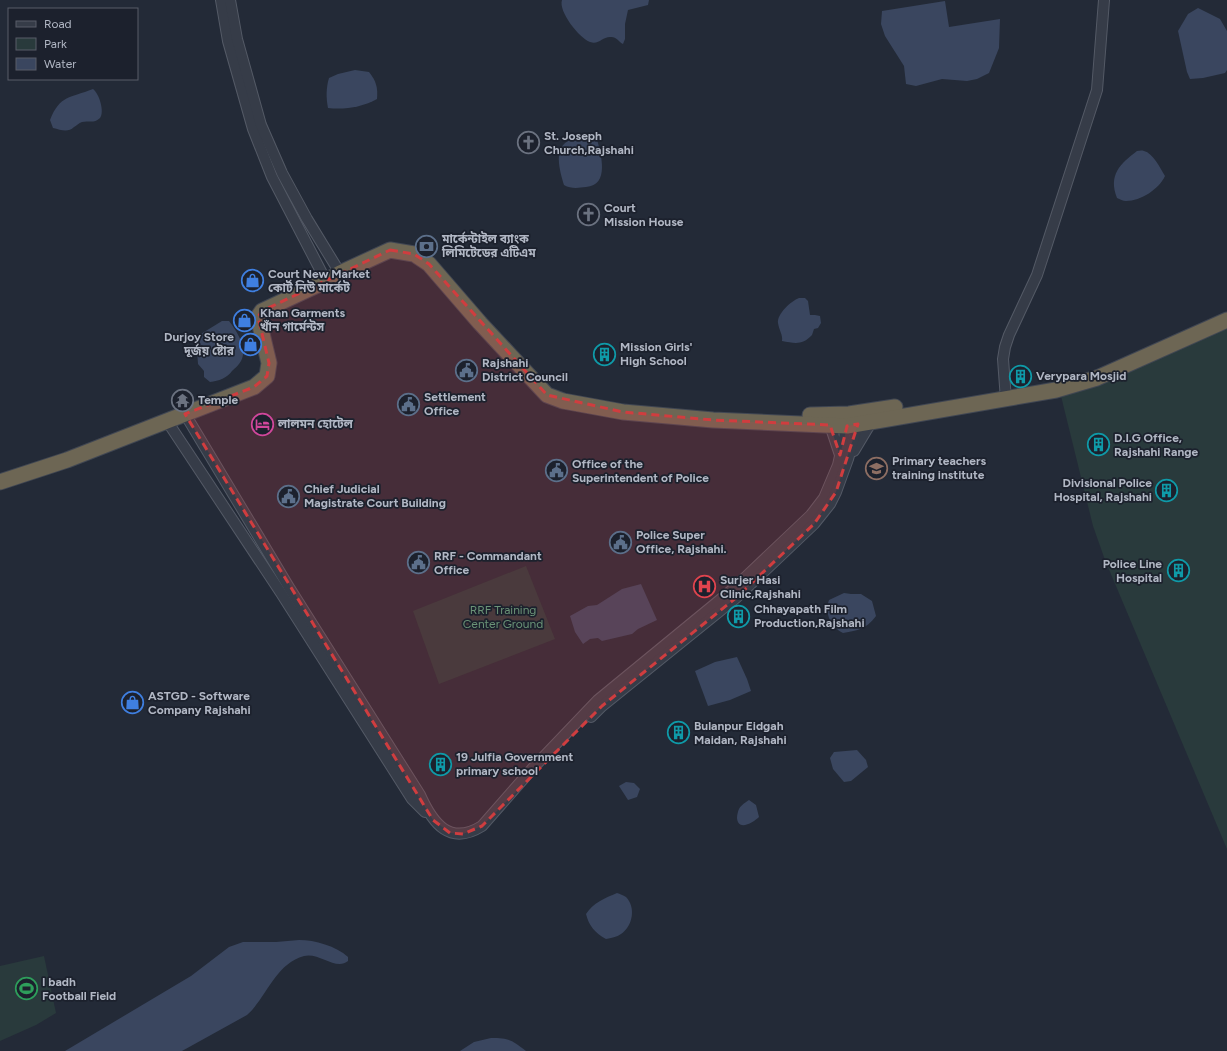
<svg xmlns="http://www.w3.org/2000/svg" width="1227" height="1051" viewBox="0 0 1227 1051" font-family="Figtree,'Noto Sans Bengali',sans-serif">
	<style>
		.green { fill: #293a3c }
		.water { fill: #3a465f }
		.lines { fill: none; stroke-linecap: round; stroke-linejoin: round }
		.minor-casing { stroke: #545a66; stroke-width: 12 }
		.highway-casing { stroke: #414753; stroke-width: 17 }
		.minor { stroke: #363c48; stroke-width: 10 }
		.highway { stroke: #6d6654; stroke-width: 15 }
		.marked { fill: #d03d3f; fill-opacity: 0.2; stroke: #d03d3f; stroke-width: 3; stroke-dasharray: 8 5; stroke-linejoin: round }
		.labels { text-anchor: middle; stroke-width: 3.5; stroke-linejoin: round; paint-order: stroke }
		.poi-label { font-size: 12px; font-weight: bold; fill: #b1b7c4; stroke: #1c212d; text-anchor: start }
		.park-label { font-size: 12px; fill: #6b9377; stroke: #1c212d }
	</style>
	<rect width="100%" height="100%" fill="#232a37"/>
	<g class="green">
		<polygon points="1227,322 1227,849 1105,560 1093,526 1061,396"/>
		<polygon points="526,566 555,639 439,684 413,611"/>
		<polygon points="44,956 56,1013 36,1025 0,1041 0,966"/>
	</g>
	<g class="water">
		<path d="M562,0h87l-1,5 -20,5 -3,14v15l-2,5c-4,-2 -7,-8 -13,-7 -8,0 -11,8 -20,5 -11,-4 -32,-31 -28,-42z"/>
		<polygon points="945,1 949,27 1000,19 999,48 989,73 977,79 967,81 942,79 916,86 906,84 904,66 885,36 881,24 882,11"/>
		<polygon points="1198,8 1220,19 1227,31 1227,70 1225,73 1203,78 1190,79 1187,72 1178,31 1188,14"/>
		<path d="M355,70l14,2c7,9 9,15 8,27 -14,8 -33,11 -49,9 -2,-10 -2,-20 1,-30l9,-4z"/>
		<path d="M93,89c6,4 12,23 7,29 -6,6 -12,2 -18,4 -3,1 -6,4 -8,5 -6,6 -13,3 -21,1l-3,-8c10,-25 20,-22 43,-31z"/>
		<path d="M597,139c4,16 13,46 -11,48 -8,1 -15,2 -22,-2 -4,-14 -12,-39 7,-45 8,-2 18,0 26,-1z"/>
		<path d="M1137,151c2,0 4,-1 7,0 9,2 16,17 21,25 -6,13 -24,25 -39,25 -3,0 -6,-2 -9,-3 -9,-23 3,-34 20,-47z"/>
		<path d="M799,298h6l3,3 2,14h5l5,1 1,7 -3,5 -4,1 -2,6c-10,11 -18,8 -30,6 1,-6 -3,-11 -4,-18 -1,-9 13,-22 21,-25z"/>
		<path d="M222,321h7c8,10 19,28 12,40 -2,4 -6,7 -9,10 -5,7 -13,10 -22,11l-6,-5v-6l-6,-7 -2,-27z"/>
		<polygon points="641,584 657,620 638,629 632,634 602,641 598,638 590,639 583,644 575,632 570,616 588,606 597,605 622,589"/>
		<path d="M844,593l7,1h10l11,7 4,15c-11,14 -17,14 -33,17 -12,-6 -19,-20 -14,-33z"/>
		<polygon points="737,657 747,679 751,691 730,700 708,706 695,671 715,662"/>
		<polygon points="857,750 866,760 868,767 851,781 844,782 833,769 830,758 834,752"/>
		<polygon points="626,782 634,783 640,789 637,797 628,800 619,786"/>
		<path d="M749,800l7,5 3,12c-5,5 -21,15 -22,1 0,-3 1,-7 2,-9 2,-4 7,-7 10,-9z"/>
		<path d="M617,893c3,1 6,2 9,4 10,10 7,29 -5,37 -4,3 -10,4 -15,5 -11,-6 -17,-13 -20,-25 7,-11 19,-16 31,-21z"/>
		<path d="M299,940c16,0 37,6 49,17v4c-12,10 -29,-9 -44,-5 -29,8 -37,41 -57,59l-65,36h-117l126,-75 38,-29 14,-5h33z"/>
		<path d="M491,1038c18,0 21,2 35,13h-66l14,-9z"/>
	</g>
	<g class="lines">
		<defs>
			<g id="minor">
				<polyline points="221,0 228,41 253,129 272,177 326,281"/>
				<polyline points="230,0 237,39 261,125 282,173 307,219 340,273"/>
				<polyline points="1006,400 1003,359 1005,347 1009,335 1037,275 1097,90 1104,0"/>
				<path d="M185,414l105,175 130,206c13,29 30,51 62,31l50,-57 66,-69 134,-110 79,-75 13,-17 14,-33 10,-45"/>
				<polyline points="167,421 281,593 412,799 425,812"/>
				<polyline points="830,425 840,455"/>
				<polyline points="854,451 872,421"/>
				<polyline points="591,717 602,706 737,597 814,524 830,504 836,492 848,459 859,420"/>
			</g>
			<g id="highway">
				<polyline points="810,415 849,414 895,407"/>
				<polyline points="0,482 67,460 254,387 267,376 269,363 258,317 262,311 326,281 340,273 390,250 414,254 429,264 480,323 547,395 563,401 623,412 713,420 847,426 1056,390 1097,378 1227,320"/>
			</g>
		</defs>
		<use href="#minor" class="minor-casing"/>
		<use href="#highway" class="highway-casing"/>
		<use href="#minor" class="minor"/>
		<use href="#highway" class="highway"/>
	</g>
	<path class="marked" d="M390,250l24,4 15,10 118,131 76,17 90,8 117,5 10,30 7,-29 11,-2 -22,68 -22,32 -77,73 -135,109 -120,120 -19,8 -13,-1 -17,-13 -248,-406 69,-27 13,-11 2,-13 -11,-46 4,-6z"/>
	<defs>
		<symbol id="church-ring" viewBox="-11 -11 22 22"><circle r="9.5" fill="#1c212d" stroke="#6b7280" stroke-width="1.5"/><path d="M-1.2-6h2.4v3.5h3.3v2.4h-3.3V6h-2.4V-.1h-3.3v-2.4h3.3Z" fill="#6b7280"/></symbol>
		<symbol id="bank-ring" viewBox="-11 -11 22 22"><circle r="9.5" fill="#1c212d" stroke="#5c6f8a" stroke-width="1.5"/><path d="M-6-4H6V4H-6ZM0-2.3a2.3 2.3 0 1 0 0 4.6a2.3 2.3 0 1 0 0-4.6Z" fill="#5c6f8a"/></symbol>
		<symbol id="shop-ring" viewBox="-11 -11 22 22"><circle r="9.5" fill="#1c212d" stroke="#3f7fe0" stroke-width="1.5"/><path d="M-5-2.5h2.3a2.7 3.5 0 0 1 5.4 0H5L5.5 6h-11ZM-1.5-2.5h3a1.5 2.3 0 0 0-3 0Z" fill="#3f7fe0"/></symbol>
		<symbol id="building-ring" viewBox="-11 -11 22 22"><circle r="9.5" fill="#1c212d" stroke="#0f9aa8" stroke-width="1.5"/><path d="M-4-6H4V6H1V3H-1V6H-4ZM-2.5-4.3h1.7v1.8h-1.7ZM.8-4.3h1.7v1.8H.8ZM-2.5-1h1.7V.8h-1.7ZM.8-1h1.7V.8H.8Z" fill="#0f9aa8"/></symbol>
		<symbol id="civic-ring" viewBox="-11 -11 22 22"><circle r="9.5" fill="#1c212d" stroke="#5c6f8a" stroke-width="1.5"/><path d="M-.6-6.5H3V-4.5H.6V-3L4-1V1h2V6H-6V1h2V-1L-.6-3ZM-1.2 2.5V6h2.4V2.5Z" fill="#5c6f8a"/></symbol>
		<symbol id="temple-ring" viewBox="-11 -11 22 22"><circle r="9.5" fill="#1c212d" stroke="#6b7280" stroke-width="1.5"/><path d="M0-6L5-2H3V0L6.5 2.5H4V6H1.5V3h-3V6H-4V2.5H-6.5L-3 0V-2H-5Z" fill="#6b7280"/></symbol>
		<symbol id="hotel-ring" viewBox="-11 -11 22 22"><circle r="9.5" fill="#1c212d" stroke="#d1479c" stroke-width="1.5"/><path d="M-6-4.5h1.5V1H6V5H4.5V3h-9V5H-6ZM-4 0a1.8 1.8 0 1 1 3.6 0ZM.5 0V-2.5h3Q6-2.5 6 0Z" fill="#d1479c"/></symbol>
		<symbol id="school-ring" viewBox="-11 -11 22 22"><circle r="9.5" fill="#1c212d" stroke="#8d6e63" stroke-width="1.5"/><path d="M0-5L7-2L0 1L-7-2ZM-4 1L0 2.5L4 1V4Q0 6-4 4Z" fill="#8d6e63"/></symbol>
		<symbol id="hospital-ring" viewBox="-11 -11 22 22"><circle r="9.5" fill="#1c212d" stroke="#e0444e" stroke-width="1.5"/><path d="M-5-5h3v3.5h4V-5h3V5h-3V1.5h-4V5h-3Z" fill="#e0444e"/></symbol>
		<symbol id="stadium-ring" viewBox="-11 -11 22 22"><circle r="9.5" fill="#1c212d" stroke="#2e9e5b" stroke-width="1.5"/><path d="M0-5a6.5 5 0 1 0 0 10a6.5 5 0 1 0 0-10ZM-3.5-1.8h7v3.6h-7Z" fill="#2e9e5b"/></symbol>
	</defs>
	<g fill-rule="evenodd">
		<use href="#church-ring" x="516" y="130" width="25" height="25"/>
		<use href="#church-ring" x="576" y="202" width="25" height="25"/>
		<use href="#bank-ring" x="414" y="234" width="25" height="25"/>
		<use href="#shop-ring" x="240" y="268" width="25" height="25"/>
		<use href="#shop-ring" x="232" y="308" width="25" height="25"/>
		<use href="#shop-ring" x="238" y="332" width="25" height="25"/>
		<use href="#building-ring" x="592" y="342" width="25" height="25"/>
		<use href="#civic-ring" x="454" y="358" width="25" height="25"/>
		<use href="#building-ring" x="1008" y="364" width="25" height="25"/>
		<use href="#temple-ring" x="170" y="388" width="25" height="25"/>
		<use href="#civic-ring" x="396" y="392" width="25" height="25"/>
		<use href="#hotel-ring" x="250" y="412" width="25" height="25"/>
		<use href="#building-ring" x="1086" y="432" width="25" height="25"/>
		<use href="#school-ring" x="864" y="456" width="25" height="25"/>
		<use href="#civic-ring" x="544" y="458" width="25" height="25"/>
		<use href="#building-ring" x="1154" y="478" width="25" height="25"/>
		<use href="#civic-ring" x="276" y="484" width="25" height="25"/>
		<use href="#civic-ring" x="608" y="530" width="25" height="25"/>
		<use href="#civic-ring" x="406" y="550" width="25" height="25"/>
		<use href="#building-ring" x="1166" y="558" width="25" height="25"/>
		<use href="#hospital-ring" x="692" y="574" width="25" height="25"/>
		<use href="#building-ring" x="726" y="604" width="25" height="25"/>
		<use href="#shop-ring" x="120" y="690" width="25" height="25"/>
		<use href="#building-ring" x="666" y="720" width="25" height="25"/>
		<use href="#building-ring" x="428" y="752" width="25" height="25"/>
		<use href="#stadium-ring" x="14" y="976" width="25" height="25"/>
	</g>
	<g class="labels">
		<g class="poi-label">
			<text x="544" y="140">St. Joseph<tspan x="544" dy="14">Church,Rajshahi</tspan></text>
			<text x="604" y="212">Court<tspan x="604" dy="14">Mission House</tspan></text>
			<text x="442" y="243">মার্কেন্টাইল ব্যাংক<tspan x="442" dy="14">লিমিটেডের এটিএম</tspan></text>
			<text x="268" y="278">Court New Market<tspan x="268" dy="14">কোর্ট নিউ মার্কেট</tspan></text>
			<text x="260" y="317">Khan Garments<tspan x="260" dy="14">খাঁন গার্মেন্টস</tspan></text>
			<text x="234" y="341" text-anchor="end">Durjoy Store<tspan x="234" dy="14">দূর্জয় ষ্টোর</tspan></text>
			<text x="620" y="351">Mission Girls'<tspan x="620" dy="14">High School</tspan></text>
			<text x="482" y="367">Rajshahi<tspan x="482" dy="14">District Council</tspan></text>
			<text x="1036" y="380">Verypara Mosjid</text>
			<text x="424" y="401">Settlement<tspan x="424" dy="14">Office</tspan></text>
			<text x="198" y="404">Temple</text>
			<text x="278" y="428">লালমন হোটেল</text>
			<text x="1114" y="442">D.I.G Office,<tspan x="1114" dy="14">Rajshahi Range</tspan></text>
			<text x="892" y="465">Primary teachers<tspan x="892" dy="14">training institute</tspan></text>
			<text x="572" y="468">Office of the<tspan x="572" dy="14">Superintendent of Police</tspan></text>
			<text x="1152" y="487" text-anchor="end">Divisional Police<tspan x="1152" dy="14">Hospital, Rajshahi</tspan></text>
			<text x="304" y="493">Chief Judicial<tspan x="304" dy="14">Magistrate Court Building</tspan></text>
			<text x="636" y="539">Police Super<tspan x="636" dy="14">Office, Rajshahi.</tspan></text>
			<text x="434" y="560">RRF - Commandant<tspan x="434" dy="14">Office</tspan></text>
			<text x="1162" y="568" text-anchor="end">Police Line<tspan x="1162" dy="14">Hospital</tspan></text>
			<text x="720" y="584">Surjer Hasi<tspan x="720" dy="14">Clinic,Rajshahi</tspan></text>
			<text x="754" y="613">Chhayapath Film<tspan x="754" dy="14">Production,Rajshahi</tspan></text>
			<text x="148" y="700">ASTGD - Software<tspan x="148" dy="14">Company Rajshahi</tspan></text>
			<text x="694" y="730">Bulanpur Eidgah<tspan x="694" dy="14">Maidan, Rajshahi</tspan></text>
			<text x="456" y="761">19 Julfia Government<tspan x="456" dy="14">primary school</tspan></text>
			<text x="42" y="986">I badh<tspan x="42" dy="14">Football Field</tspan></text>
		</g>
		<g class="park-label">
			<text x="503" y="614">RRF Training<tspan x="503" dy="14">Center Ground</tspan></text>
		</g>
	</g>
	<rect x="8" y="8" width="130" height="72" fill="#1c212d" stroke="#585d69"/>
	<rect x="16" y="21" width="20" height="6" fill="#363c48" stroke="#585d69"/>
	<text x="44" y="28" font-size="12" fill="#b1b7c4">Road</text>
	<rect x="16" y="38" width="20" height="12" fill="#293a3c" stroke="#585d69"/>
	<text x="44" y="48" font-size="12" fill="#b1b7c4">Park</text>
	<rect x="16" y="58" width="20" height="12" fill="#3a465f" stroke="#585d69"/>
	<text x="44" y="68" font-size="12" fill="#b1b7c4">Water</text>
</svg>
